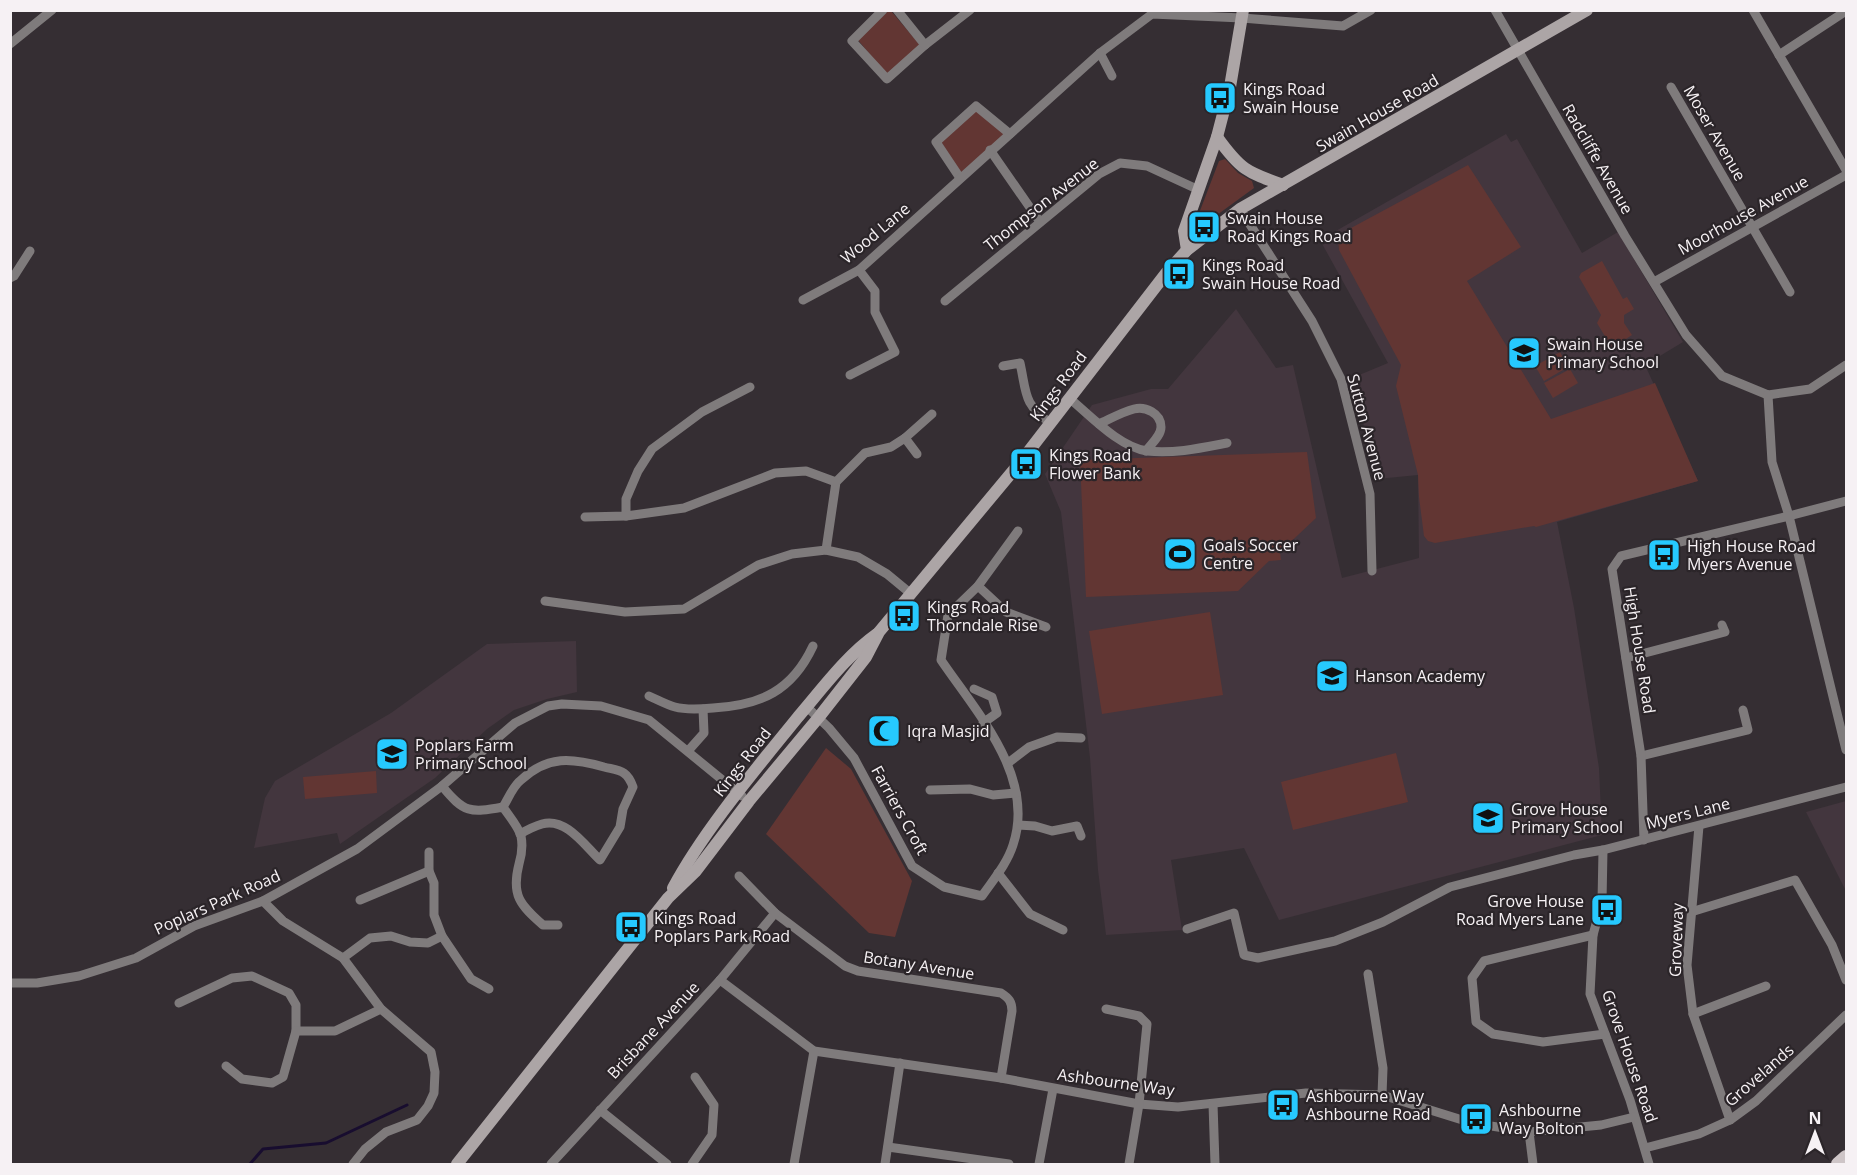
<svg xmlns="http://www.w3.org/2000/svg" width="1857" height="1175" viewBox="0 0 1857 1175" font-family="'Open Sans',sans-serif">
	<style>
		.built { fill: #43363e }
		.green { fill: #623633 }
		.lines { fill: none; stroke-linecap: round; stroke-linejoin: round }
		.stream { stroke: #180d2f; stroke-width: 3 }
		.street { stroke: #7f7b7c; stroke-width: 9 }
		.secondary { stroke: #aca5a6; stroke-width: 12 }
		.primary { stroke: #cec5c7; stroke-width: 14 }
		.labels { text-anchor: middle; stroke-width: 4.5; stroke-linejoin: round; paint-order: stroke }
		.poi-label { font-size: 16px; fill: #f6f1f4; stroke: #2b2529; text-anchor: start }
		.street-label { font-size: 16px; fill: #f6f1f4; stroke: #2b2529 }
	</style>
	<rect width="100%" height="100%" fill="#352e33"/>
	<g class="built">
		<polygon points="1506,134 1511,142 1517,139 1582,253 1618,232 1683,342 1645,365 1698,481 1557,522 1574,608 1599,768 1602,835 1279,920 1244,848 1171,860 1182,930 1106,935 1098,870 1090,758 1061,512 1045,474 1092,405 1151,389 1168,389 1236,309 1276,368 1293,365 1342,578 1419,558 1418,475 1377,479 1352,378 1388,363 1320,240"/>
		<polygon points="576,641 577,692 547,699 514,710 487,729 435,778 340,844 337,833 254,848 265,798 275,781 391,713 487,644"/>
		<polygon points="1846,801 1846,891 1806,812"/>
	</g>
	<g class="green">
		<polygon points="888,11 891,11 920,45 887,75 858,40"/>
		<polygon points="976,110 1005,134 961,173 941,142"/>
		<polygon points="1225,159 1238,173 1252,181 1254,188 1195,231 1193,229 1219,161"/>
		<polygon points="1468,165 1521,247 1467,281 1551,419 1655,383 1698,481 1536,527 1534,526 1435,543 1428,541 1424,536 1419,497 1418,475 1396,386 1401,365 1339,250 1338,235"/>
		<polygon points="1602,261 1623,299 1627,297 1634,309 1624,315 1624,323 1632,335 1612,348 1597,323 1601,315 1579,277 1581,273"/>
		<polygon points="1560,352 1568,367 1544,381 1535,366"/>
		<polygon points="1570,369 1578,383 1553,398 1544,383"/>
		<polygon points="1307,452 1316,518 1280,552 1281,560 1269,561 1238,591 1086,597 1080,460"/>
		<polygon points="1210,612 1223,695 1102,714 1089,631"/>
		<polygon points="826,748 851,769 912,881 895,937 869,933 766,834"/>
		<polygon points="1396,753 1408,802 1293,830 1281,782"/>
		<polygon points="376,771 377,793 305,799 303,777"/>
	</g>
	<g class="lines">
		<polyline class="stream" points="250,1164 263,1149 326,1143 407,1105"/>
		<g class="street">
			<polyline points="883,10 852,41 887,79 925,45 970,10"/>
			<polyline points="897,10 925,45"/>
			<polyline points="1495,10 1625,236 1686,335 1722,376 1768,395 1810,389 1846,365"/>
			<polyline points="1753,10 1846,170"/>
			<polyline points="10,44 52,10"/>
			<polyline points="1100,53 1112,76"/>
			<polyline points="1779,55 1846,11"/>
			<polyline points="1671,87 1790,292"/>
			<polyline points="990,150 1040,222"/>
			<polyline points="960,178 936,142 976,106 1010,134"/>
			<polyline points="1240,209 1312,321 1341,379 1370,494 1372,571"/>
			<polyline points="10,278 14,276 30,251"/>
			<polyline points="1654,282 1846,175"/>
			<polyline points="803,300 859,270 1100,53 1152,14 1242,18 1343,26 1371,10"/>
			<polyline points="945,301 1099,174 1120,163 1147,166 1199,190"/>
			<path d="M1003,366l17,-3c7,32 3,40 30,60"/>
			<polyline points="850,375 895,352 875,312 875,291 859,270"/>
			<polyline points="1768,395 1772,462 1789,516 1846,750"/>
			<path d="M1069,398c22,18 50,49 78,53 27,3 54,-3 80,-8"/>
			<path d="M1099,424c11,-5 23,-12 35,-15 11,-3 27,4 27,18 0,9 -10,17 -15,24"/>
			<polyline points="905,438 917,454"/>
			<polyline points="626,516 626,499 638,471 652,449 702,412 750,387"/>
			<polyline points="585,517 626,516 684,508 775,473 806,471 836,482"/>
			<polyline points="826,550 836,482 865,453 891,447 905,438 932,414"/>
			<polyline points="978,586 1006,612 1046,627"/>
			<polyline points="545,601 625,612 684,609 758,565 792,554 826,550 858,557 887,574 910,593"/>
			<polyline points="1626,658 1725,632 1722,625"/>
			<polyline points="974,689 992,697 997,713 983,723"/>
			<path d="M649,696c9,4 18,9 26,11 11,3 26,2 38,1 48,-3 79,-17 100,-62"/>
			<path d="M807,707l22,21 25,30 58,108 32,21 38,9c11,-16 25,-32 31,-51 23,-68 -36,-132 -72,-185l7,-45 30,-29 40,-55"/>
			<polyline points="688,751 704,733 703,709"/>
			<polyline points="1641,756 1748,730 1743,710"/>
			<polyline points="1008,763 1029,747 1057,737 1081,738"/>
			<path d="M442,786c22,27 28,27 61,21 6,9 15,19 18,29 2,10 1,18 -2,28 -8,31 1,41 24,61h15"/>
			<polyline points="930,790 970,789 993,795 1016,793"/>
			<path d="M503,807c5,-8 10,-21 18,-27 27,-25 51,-22 83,-13 16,4 23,3 29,20l-10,22 -3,18 -20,33c-15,-14 -34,-43 -58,-36 -7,2 -15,6 -22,10"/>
			<polyline points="1018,825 1035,826 1052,831 1077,826 1081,836"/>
			<polyline points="1699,826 1687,965 1693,1014 1730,1120"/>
			<polyline points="1644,840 1641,756 1612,569 1621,556 1789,516 1846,501"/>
			<polyline points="1603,850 1602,902 1593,935 1590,994 1630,1100 1649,1164"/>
			<polyline points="429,852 429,871 434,883 434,915 442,936 471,979 489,989"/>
			<polyline points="998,873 1030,914 1063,930"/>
			<path d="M739,876l36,37 70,53 13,5 143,22c8,5 11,9 11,18l-11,67"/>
			<polyline points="360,900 429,871"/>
			<polyline points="263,901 283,921 343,958 381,1009 431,1052 435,1072 434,1093 428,1106 417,1120 386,1132 365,1149 353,1164"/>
			<polyline points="1691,912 1795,880 1832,945 1846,980"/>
			<polyline points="1187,929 1234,913 1244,955 1258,958 1335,941 1383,922 1450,887 1574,855 1603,850 1846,787"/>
			<polyline points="1593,935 1484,961 1472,978 1476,1022 1493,1034 1543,1042 1605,1034"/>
			<polyline points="343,958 370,938 391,936 410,942 428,943 442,936"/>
			<polyline points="1368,974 1383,1068 1382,1095"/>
			<polyline points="720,980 814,1051 1001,1078 1139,1104 1178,1107 1306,1093 1382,1095 1472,1123 1529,1132 1601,1125 1634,1117"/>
			<polyline points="10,983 37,983 79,976 136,958 194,926 263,901 357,849 442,786 515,723 548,706 562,704 601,706 649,720 742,796"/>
			<polyline points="179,1003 232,978 252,976 289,993 296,1005 296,1031"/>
			<polyline points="1106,1009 1139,1016 1147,1024 1139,1104 1129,1164"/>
			<polyline points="1693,1014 1766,986"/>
			<polyline points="226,1066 242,1079 272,1083 283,1077 296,1031 335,1031 381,1009"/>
			<polyline points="1213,1104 1215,1164"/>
			<polyline points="600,1110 667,1164"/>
			<polyline points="1529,1132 1533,1164"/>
			<polyline points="888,1147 1009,1164"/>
			<polyline points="1645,1148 1699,1134 1730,1120 1756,1101 1846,1015"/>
			<polyline points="551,1164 720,980 775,913"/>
			<polyline points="692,1164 712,1135 714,1105 695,1077"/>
			<polyline points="794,1164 814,1051"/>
			<polyline points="885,1164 900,1063"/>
			<polyline points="1039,1164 1053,1089"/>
		</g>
		<g class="secondary">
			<path d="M1217,137c23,32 29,35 66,48"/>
			<polyline points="1187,250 1184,231 1217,137 1230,87 1243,10"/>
			<path d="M673,888c31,-58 83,-119 125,-171 25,-29 48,-61 79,-83"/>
			<polyline points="457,1164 668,898 695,872 749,801 819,717 866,657 879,632 1022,460 1167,272 1187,250 1240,209 1587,10"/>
		</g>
		<polyline class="primary" points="1838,1164 1846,1157"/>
	</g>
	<defs>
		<symbol id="bus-square" viewBox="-11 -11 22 22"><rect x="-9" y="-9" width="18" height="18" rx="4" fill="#26c9fe" stroke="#2b2529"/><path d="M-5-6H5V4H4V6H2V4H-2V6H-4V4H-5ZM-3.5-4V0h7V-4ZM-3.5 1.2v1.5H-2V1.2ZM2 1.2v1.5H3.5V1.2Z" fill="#111"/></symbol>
		<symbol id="school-square" viewBox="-11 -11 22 22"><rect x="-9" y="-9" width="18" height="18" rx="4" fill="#26c9fe" stroke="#2b2529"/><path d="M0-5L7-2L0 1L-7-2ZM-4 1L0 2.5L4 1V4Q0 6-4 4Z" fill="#111"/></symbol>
		<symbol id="stadium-square" viewBox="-11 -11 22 22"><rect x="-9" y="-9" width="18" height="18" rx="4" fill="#26c9fe" stroke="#2b2529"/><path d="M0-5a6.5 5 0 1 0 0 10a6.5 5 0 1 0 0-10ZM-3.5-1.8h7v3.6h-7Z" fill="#111"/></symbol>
		<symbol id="mosque-square" viewBox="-11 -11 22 22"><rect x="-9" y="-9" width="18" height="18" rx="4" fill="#26c9fe" stroke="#2b2529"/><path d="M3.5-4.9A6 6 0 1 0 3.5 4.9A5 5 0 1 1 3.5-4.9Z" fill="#111"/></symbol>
	</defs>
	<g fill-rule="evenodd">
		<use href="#bus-square" x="1201" y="79" width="38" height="38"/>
		<use href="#bus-square" x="1185" y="208" width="38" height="38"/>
		<use href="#bus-square" x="1160" y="255" width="38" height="38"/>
		<use href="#school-square" x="1505" y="334" width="38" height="38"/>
		<use href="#bus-square" x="1007" y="445" width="38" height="38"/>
		<use href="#stadium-square" x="1161" y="535" width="38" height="38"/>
		<use href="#bus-square" x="1645" y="536" width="38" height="38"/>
		<use href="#bus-square" x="885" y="597" width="38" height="38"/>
		<use href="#school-square" x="1313" y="657" width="38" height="38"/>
		<use href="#mosque-square" x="865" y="712" width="38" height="38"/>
		<use href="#school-square" x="373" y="735" width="38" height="38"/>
		<use href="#school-square" x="1469" y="799" width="38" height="38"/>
		<use href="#bus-square" x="1588" y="891" width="38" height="38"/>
		<use href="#bus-square" x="612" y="908" width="38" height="38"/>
		<use href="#bus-square" x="1264" y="1086" width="38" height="38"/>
		<use href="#bus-square" x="1457" y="1100" width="38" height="38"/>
	</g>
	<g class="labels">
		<g class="poi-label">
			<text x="1243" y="95">Kings Road<tspan x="1243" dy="18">Swain House</tspan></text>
			<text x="1227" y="224">Swain House<tspan x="1227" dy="18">Road Kings Road</tspan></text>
			<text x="1202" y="271">Kings Road<tspan x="1202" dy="18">Swain House Road</tspan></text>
			<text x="1547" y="350">Swain House<tspan x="1547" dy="18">Primary School</tspan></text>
			<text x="1049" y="461">Kings Road<tspan x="1049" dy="18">Flower Bank</tspan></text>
			<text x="1203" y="551">Goals Soccer<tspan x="1203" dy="18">Centre</tspan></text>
			<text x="1687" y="552">High House Road<tspan x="1687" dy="18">Myers Avenue</tspan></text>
			<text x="927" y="613">Kings Road<tspan x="927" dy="18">Thorndale Rise</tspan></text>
			<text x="1355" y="682">Hanson Academy</text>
			<text x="907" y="737">Iqra Masjid</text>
			<text x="415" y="751">Poplars Farm<tspan x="415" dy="18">Primary School</tspan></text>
			<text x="1511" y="815">Grove House<tspan x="1511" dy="18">Primary School</tspan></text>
			<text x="1584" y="907" text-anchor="end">Grove House<tspan x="1584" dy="18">Road Myers Lane</tspan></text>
			<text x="654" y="924">Kings Road<tspan x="654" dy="18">Poplars Park Road</tspan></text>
			<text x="1306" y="1102">Ashbourne Way<tspan x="1306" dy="18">Ashbourne Road</tspan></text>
			<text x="1499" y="1116">Ashbourne<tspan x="1499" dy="18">Way Bolton</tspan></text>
		</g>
		<g class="street-label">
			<text transform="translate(1377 113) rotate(-30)" y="6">Swain House Road</text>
			<text transform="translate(1715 133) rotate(60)" y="6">Moser Avenue</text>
			<text transform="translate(1598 159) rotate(60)" y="6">Radcliffe Avenue</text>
			<text transform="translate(1041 204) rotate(-38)" y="6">Thompson Avenue</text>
			<text transform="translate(1743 215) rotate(-29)" y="6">Moorhouse Avenue</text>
			<text transform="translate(875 233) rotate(-40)" y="6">Wood Lane</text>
			<text transform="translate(1058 386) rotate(-53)" y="6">Kings Road</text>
			<text transform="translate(1367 427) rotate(75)" y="6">Sutton Avenue</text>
			<text transform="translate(1640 650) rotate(81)" y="6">High House Road</text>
			<text transform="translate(742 762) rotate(-52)" y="6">Kings Road</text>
			<text transform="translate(900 810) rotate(61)" y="6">Farriers Croft</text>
			<text transform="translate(1688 813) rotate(-14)" y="6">Myers Lane</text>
			<text transform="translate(217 902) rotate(-24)" y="6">Poplars Park Road</text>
			<text transform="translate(1676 940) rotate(-88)" y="6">Groveway</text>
			<text transform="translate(919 965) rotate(9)" y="6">Botany Avenue</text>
			<text transform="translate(653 1030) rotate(-47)" y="6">Brisbane Avenue</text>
			<text transform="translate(1630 1056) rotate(71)" y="6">Grove House Road</text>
			<text transform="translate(1759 1075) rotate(-41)" y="6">Grovelands</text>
			<text transform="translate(1116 1082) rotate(8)" y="6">Ashbourne Way</text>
		</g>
	</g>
	<rect width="1857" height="1175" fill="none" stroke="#f6f1f4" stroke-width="24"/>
	<g transform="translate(1815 1133)" stroke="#2b2529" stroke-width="4.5" paint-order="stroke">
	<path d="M0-4.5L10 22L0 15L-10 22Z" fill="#f6f1f4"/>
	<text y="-9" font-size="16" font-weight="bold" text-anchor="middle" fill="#f6f1f4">N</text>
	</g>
</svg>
